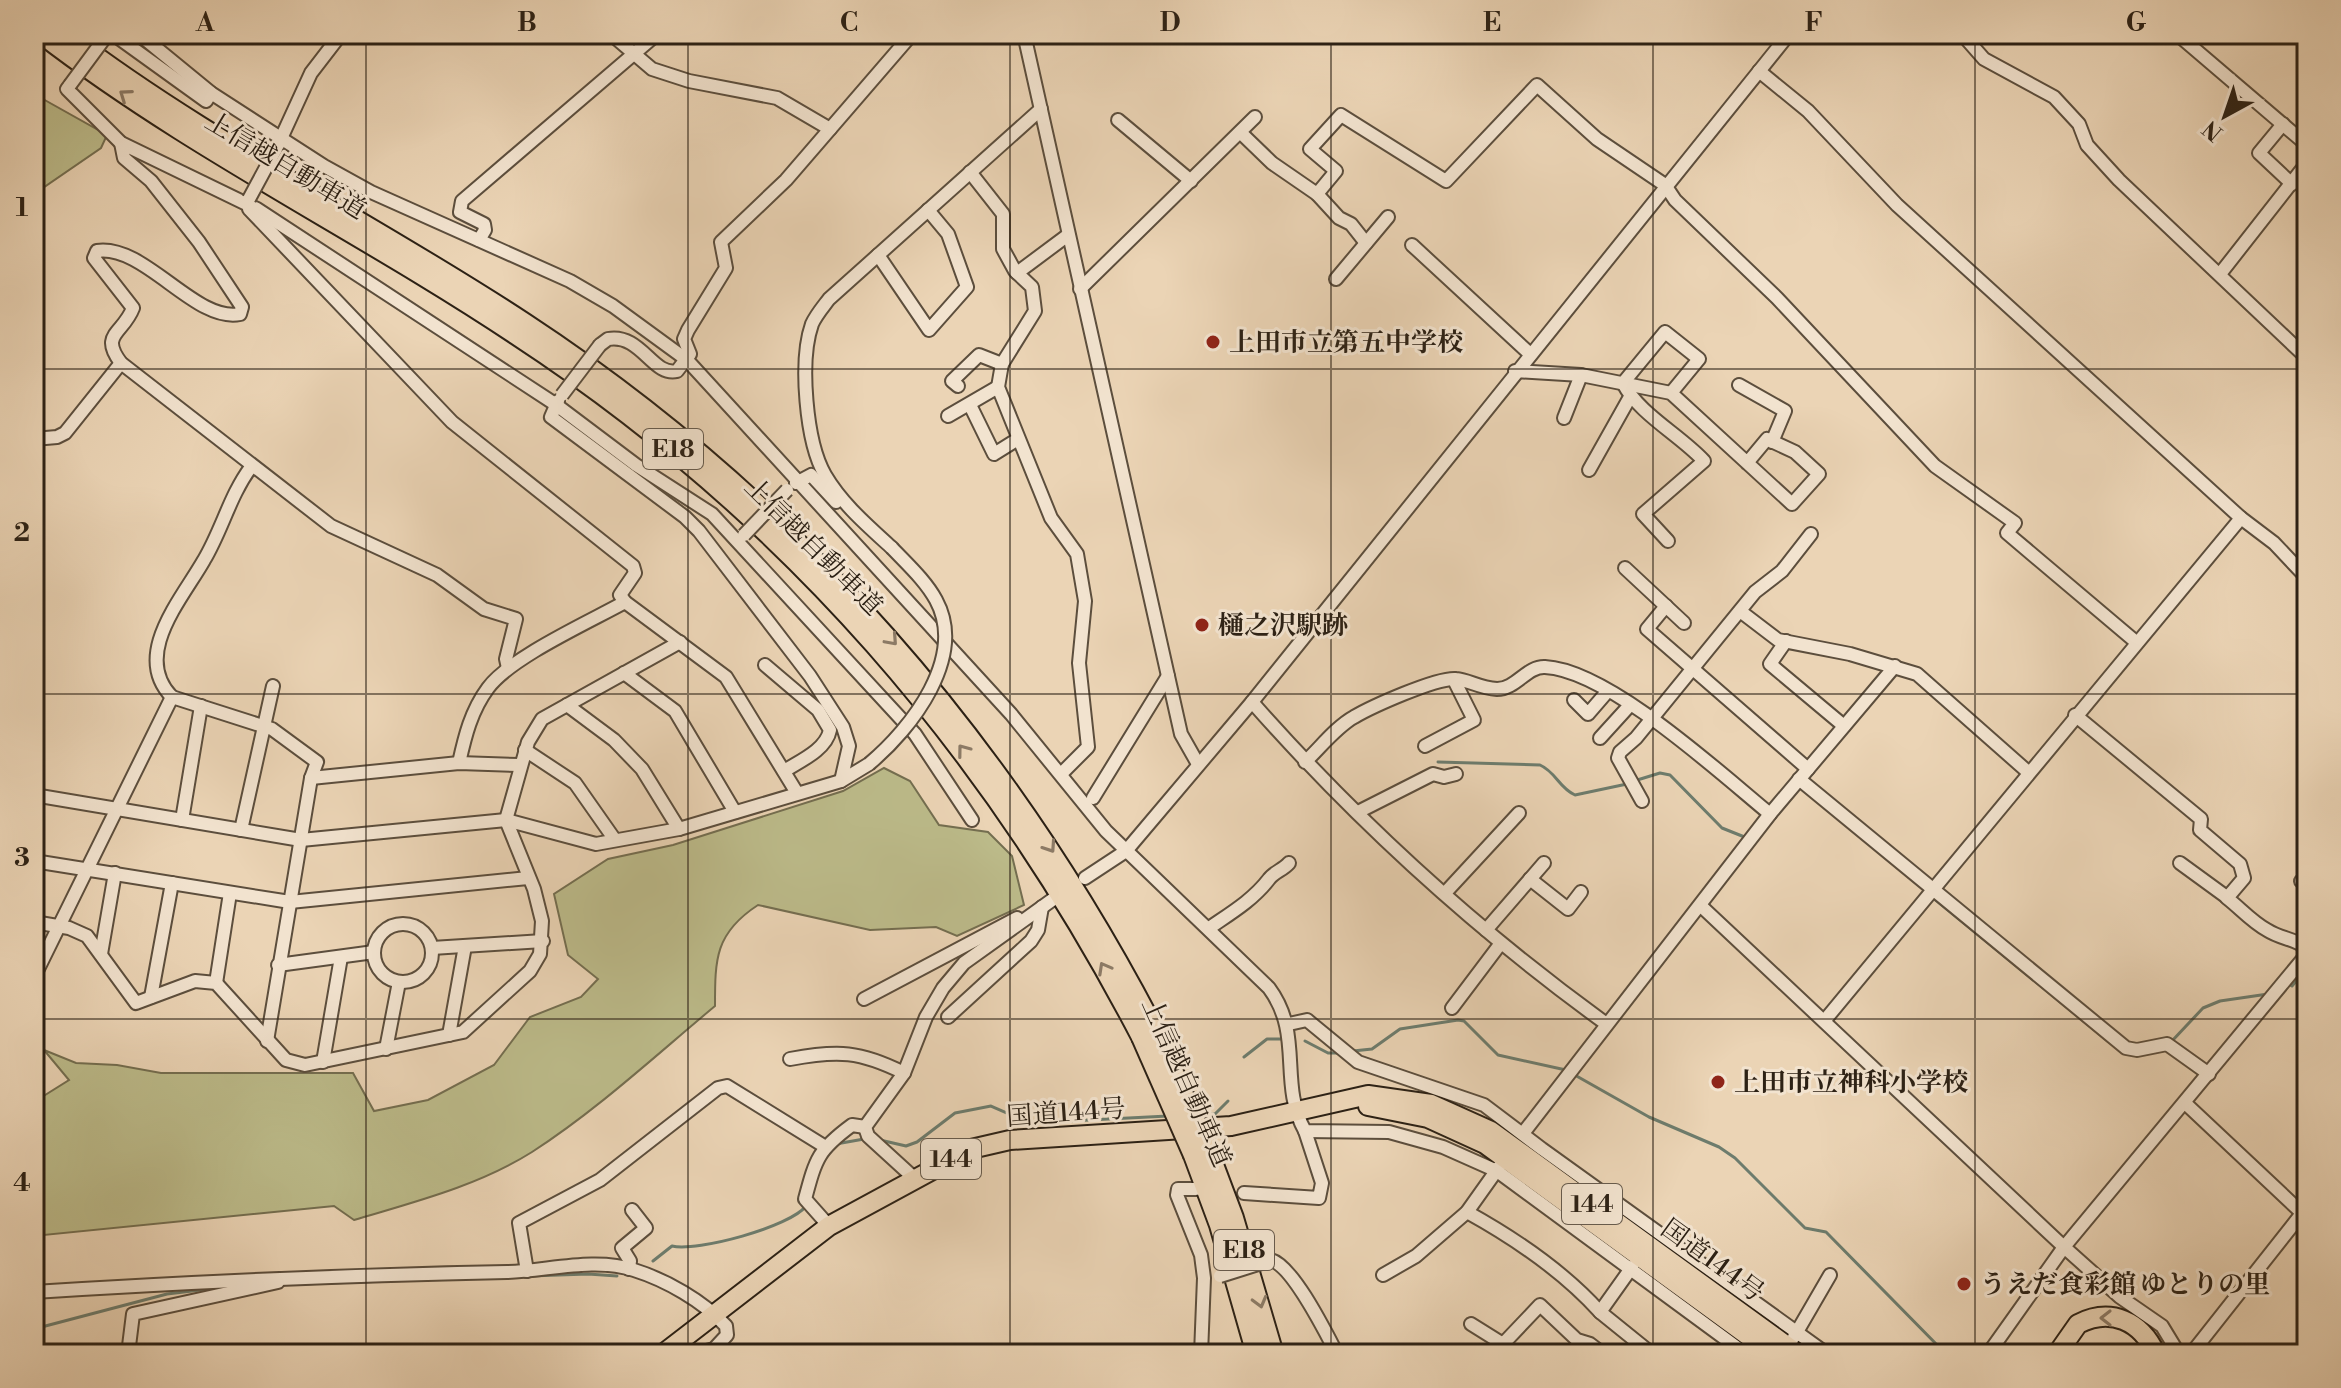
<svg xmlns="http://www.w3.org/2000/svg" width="2341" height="1388" viewBox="0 0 2341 1388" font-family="'Libre Bodoni','Noto Serif JP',serif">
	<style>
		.green { fill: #bcbb8a; stroke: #746e50; stroke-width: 2 }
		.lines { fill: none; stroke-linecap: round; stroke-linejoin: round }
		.stream { stroke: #6d7c6d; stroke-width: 3 }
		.minor-casing { stroke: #5c4e3d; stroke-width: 16 }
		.highway-casing { stroke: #2c2115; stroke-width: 22 }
		.minor { stroke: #f2e3cf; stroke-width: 12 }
		.highway { stroke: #ebd4b5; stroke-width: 18 }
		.minor-bridge-casing { stroke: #5c4e3d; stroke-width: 16; stroke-linecap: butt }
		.highway-bridge-casing { stroke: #2c2115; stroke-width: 22; stroke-linecap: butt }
		.minor-bridge { stroke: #f2e3cf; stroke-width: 12 }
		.highway-bridge { stroke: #ebd4b5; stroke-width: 18 }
		.oneway { stroke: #8c7a65 }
		.grid { fill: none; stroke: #2c2115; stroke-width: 2; stroke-opacity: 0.55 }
		.poi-dot { fill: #8f2418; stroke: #f2e3cf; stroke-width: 3 }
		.labels { text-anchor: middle; stroke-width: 6; stroke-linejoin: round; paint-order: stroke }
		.shield { fill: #f2e3cf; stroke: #675b4d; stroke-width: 2 }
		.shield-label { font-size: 24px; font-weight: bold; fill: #2c2115 }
		.street-label { font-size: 26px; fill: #2c2115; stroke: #f2e3cf }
		.poi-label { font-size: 26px; font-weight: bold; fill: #2c2115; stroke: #f2e3cf; text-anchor: start }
		.neatline { fill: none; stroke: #2c2115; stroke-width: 3 }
		.grid-label { font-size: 26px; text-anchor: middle; font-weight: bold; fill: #2c2115 }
	</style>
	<rect width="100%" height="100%" fill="#ebd4b5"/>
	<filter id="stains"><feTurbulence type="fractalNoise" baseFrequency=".0025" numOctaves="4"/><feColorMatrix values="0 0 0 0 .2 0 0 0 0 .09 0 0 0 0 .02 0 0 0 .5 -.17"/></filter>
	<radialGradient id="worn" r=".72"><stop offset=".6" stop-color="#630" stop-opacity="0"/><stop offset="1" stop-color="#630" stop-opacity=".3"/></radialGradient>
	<g class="green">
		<polygon points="34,94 107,135 101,148 34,194"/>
		<path d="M884,768l26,13 29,44 49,7 24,24 12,49 -67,31 -21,-9 -66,3 -112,-25c-43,28 -43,54 -43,101 -60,50 -118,104 -183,146 -54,34 -118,50 -178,68l-20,-14 -300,30v-134l35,-22 -25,-30 32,13 41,2 44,8h192l21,38 54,-11 66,-35 36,-48 51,-20 17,-18 -30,-24 -14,-61 54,-35 65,-14 170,-54z"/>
	</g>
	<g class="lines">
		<g class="stream">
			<path d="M1438,762l102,3c16,7 19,23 35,30l52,-11"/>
			<polyline points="1634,781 1660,773 1670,775 1722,828 1747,838"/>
			<polyline points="1770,824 1780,811"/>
			<polyline points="1856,833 1927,892"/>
			<polyline points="1932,897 2109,1042"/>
			<polyline points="2286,982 2292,986 2307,968"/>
			<polyline points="1305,1041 1328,1053 1342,1053"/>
			<polyline points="2172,1041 2203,1008 2220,1001 2268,994"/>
			<polyline points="1353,1051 1372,1049 1400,1029 1458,1020 1464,1021 1498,1055 1566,1070"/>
			<polyline points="1244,1057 1267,1039 1282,1039"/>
			<polyline points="1573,1074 1649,1117 1719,1147 1735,1158 1805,1228 1826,1232 1946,1354"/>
			<polyline points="1200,1114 1215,1114 1228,1101"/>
			<polyline points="880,1140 906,1146 917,1142 955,1113 991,1106 1030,1123 1168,1116"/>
			<polyline points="836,1144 864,1139"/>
			<path d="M653,1261l19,-15c25,6 118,-19 134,-40"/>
			<polyline points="300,1284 588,1274 617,1276"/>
			<polyline points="34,1329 167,1294 217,1288"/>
		</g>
		<defs>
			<g id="minor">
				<polyline points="113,34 206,101 211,93"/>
				<path d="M139,34l72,59 113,73 47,26 199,89 43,25 74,54 324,354 95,117 163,157c35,47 9,95 36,143l84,1 54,15 54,24 249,183"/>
				<polyline points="611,34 652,69 689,81 777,98 830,129"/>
				<polyline points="1024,34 1181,734 1198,764"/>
				<polyline points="1962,34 1984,59 2054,97 2079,124 2087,145 2119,180 2307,358"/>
				<polyline points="2177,34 2307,145"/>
				<polyline points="1759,71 1808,111 1897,205 2241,518 2274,543 2307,578"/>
				<polyline points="70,85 67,89 121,143 257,209 555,404 636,465 712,514 915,734 972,820"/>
				<polyline points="1118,120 1191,181"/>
				<polyline points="2283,124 2259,153 2292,184"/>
				<polyline points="1241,133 1272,163 1317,194 1339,218 1351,224 1366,243"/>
				<path d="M121,143l3,15 27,23 48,61 43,65 -2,7c-45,9 -95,-70 -143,-63l-3,7 39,50c-10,26 -34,26 -12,55l210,163 106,49 47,34 32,10 -10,40 2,9"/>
				<polyline points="278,145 311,73 341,34"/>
				<polyline points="970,172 1003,214 1003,249 1015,271 1032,287 1035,311 1002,364 998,387 1051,518 1077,554 1085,601 1079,663 1088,747 1062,773"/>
				<polyline points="1317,194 1336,171 1310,149 1341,115 1446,181 1537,85 1597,139 1665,185 1675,200 1777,298 1935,466 2015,523 2007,533 2136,642"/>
				<polyline points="249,209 452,422 633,566 635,573 620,595 625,602"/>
				<polyline points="479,240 485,230 484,224 460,212 462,201 657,34"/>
				<polyline points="1412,245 1529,353"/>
				<polyline points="878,255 929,330 967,287 948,234 928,210"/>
				<polyline points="1017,273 1068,235"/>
				<polyline points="2220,274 2307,163"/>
				<polyline points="1336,279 1388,217"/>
				<polyline points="1080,289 1255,117"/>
				<path d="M600,345l8,-6c33,-6 45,38 69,32l13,-17 -6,-15 4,-9 38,-62 -5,-26 65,-62 126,-146"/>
				<polyline points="1515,371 1581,375 1671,393 1792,504 1819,474 1795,452 1767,439 1747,463"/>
				<polyline points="1739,385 1785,411 1772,442"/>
				<polyline points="958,386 952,381 979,355 1002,364"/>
				<polyline points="558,401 551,417 685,517 699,531 810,676 843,727 849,746 841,781"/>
				<polyline points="970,405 994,454 1018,439"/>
				<polyline points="948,416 998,387"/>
				<polyline points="1564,418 1581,375"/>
				<polyline points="34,439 57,437 65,433 121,363"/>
				<polyline points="1589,470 1630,397"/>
				<polyline points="796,483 811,475 836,502"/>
				<path d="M1668,541l-25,-27 61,-53c-24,-26 -65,-47 -81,-78l42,-51 34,27 -28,34"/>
				<path d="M892,548c-24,-22 -50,-44 -67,-73 -19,-33 -26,-114 -13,-151 4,-9 11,-17 17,-25l212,-190"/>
				<polyline points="1625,568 1684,623"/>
				<polyline points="1666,606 1647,629 1808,769"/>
				<polyline points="1740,611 1778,640 1850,654 1917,674 2028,772"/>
				<polyline points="1786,641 1770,664 1844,726"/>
				<path d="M765,665l53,45 12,20c-4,20 -30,31 -46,41"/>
				<polyline points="624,673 675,711 735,812"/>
				<path d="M172,697c-41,-42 10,-98 32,-137 18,-30 26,-65 47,-93"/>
				<polyline points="1574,700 1588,714 1607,692"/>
				<path d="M1252,702c105,119 225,228 353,321"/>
				<polyline points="567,705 614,740 642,769 679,829"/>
				<path d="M2075,715l126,104 -1,11 40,34 4,14 -17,20c13,10 25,24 40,32 14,9 26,8 40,18"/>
				<polyline points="1600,738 1630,705"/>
				<polyline points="1425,746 1474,720 1454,680"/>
				<polyline points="525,750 575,783 615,840"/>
				<path d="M1305,762c15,-14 31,-35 49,-45 17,-10 83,-40 102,-38 13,1 23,9 41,10 19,0 30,-23 48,-22 63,3 174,105 225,147"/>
				<path d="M459,763c6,-27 12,-52 29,-75 23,-31 101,-66 137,-86l101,75 71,116"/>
				<polyline points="311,778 459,763 519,765"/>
				<polyline points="1799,779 2126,1048 2137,1050 2167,1044 2209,1074"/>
				<polyline points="34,795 301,840 506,820 596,844 679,829 841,781 869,764"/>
				<polyline points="1093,798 1168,676"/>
				<polyline points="1642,801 1618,758 1620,752 1636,738 1755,592 1782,571 1811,534"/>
				<polyline points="1358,812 1433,774 1444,777 1456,774"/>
				<polyline points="182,820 201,706"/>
				<polyline points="241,830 273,686"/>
				<polyline points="34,861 290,902 528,878"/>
				<polyline points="2180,863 2228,898"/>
				<polyline points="1085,878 1126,851 1252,702 1789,34"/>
				<polyline points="1530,879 1568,909 1581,892"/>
				<polyline points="2301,881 2307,886"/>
				<polyline points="1445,893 1519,813"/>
				<polyline points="1701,906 2064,1247 2120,1297 2162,1326 2179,1354"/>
				<polyline points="34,922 69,928 87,936 136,1003 195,981 216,983 286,1060 305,1065 463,1032 530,971 540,954 542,921 534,889 506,820 528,742 542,719 680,642"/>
				<circle cx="403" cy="953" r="29"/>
				<path d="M1209,928c22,-15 44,-28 60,-49 5,-7 14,-9 20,-16"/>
				<polyline points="1486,930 1544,863"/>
				<polyline points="432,948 543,941"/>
				<polyline points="101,954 115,873"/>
				<polyline points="278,965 374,952"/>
				<polyline points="34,977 172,697 272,729 317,762 311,778 267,1041"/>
				<polyline points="216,983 230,893"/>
				<polyline points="151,997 172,883"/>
				<polyline points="864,999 1017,918"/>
				<polyline points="1452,1008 1501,943"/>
				<polyline points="948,1017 1031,941 1038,930 1042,907"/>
				<polyline points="1825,1020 2241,518"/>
				<polyline points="1289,1024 1307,1020 1358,1062 1484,1105 1542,1149 1827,1354"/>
				<polyline points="449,1035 465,946"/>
				<polyline points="386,1049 399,982"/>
				<path d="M790,1059c48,-9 70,-8 114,14"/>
				<polyline points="323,1062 341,957"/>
				<polyline points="2185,1103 2302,1213"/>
				<polyline points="1524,1132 1770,814 1895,666"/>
				<polyline points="914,1178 868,1136 865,1127 904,1073 926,1017 943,988 964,963 1052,900"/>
				<polyline points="1196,1189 1178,1189 1177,1195 1201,1255 1204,1278 1201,1354"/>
				<polyline points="1244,1193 1319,1198 1322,1183 1305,1131"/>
				<path d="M1467,1212c47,26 97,60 133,100"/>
				<path d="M829,1226l-24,-27c11,-41 13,-49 47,-74l13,2"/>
				<path d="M1271,1260c22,6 55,73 66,94"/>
				<polyline points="1632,1267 1600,1312 1652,1354"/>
				<polyline points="629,1269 630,1261 622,1248 646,1228 632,1210"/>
				<polyline points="527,1271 519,1223 600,1180 718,1088 727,1086 824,1146"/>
				<polyline points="1383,1275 1416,1256 1467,1212 1499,1167"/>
				<path d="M34,1292c158,-10 315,-17 473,-20 40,-1 88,-15 127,-2 32,10 69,31 92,56l1,9 -13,14 -19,5"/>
				<polyline points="1471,1324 1503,1344 1540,1305 1577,1340 1590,1344 1603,1354"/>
				<polyline points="1794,1337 1830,1275"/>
				<polyline points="128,1354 133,1314 278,1282"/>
				<polyline points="1988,1354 2064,1247 2307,954"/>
				<polyline points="2191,1354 2307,1207"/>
			</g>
			<g id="highway">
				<path d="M41,34c149,115 319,197 475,301 272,178 475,414 625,702"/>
				<path d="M66,34c144,110 308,189 459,289 271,178 481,420 630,707"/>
				<polyline points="1368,1106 1428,1118 1485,1144 1773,1354"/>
				<polyline points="1208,1149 1234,1218 1274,1354"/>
				<polyline points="1193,1155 1219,1225 1256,1354"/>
				<polyline points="663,1354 829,1226 971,1149 1010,1140 1231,1126 1368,1095 1431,1104 1491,1131 1798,1354"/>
				<path d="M2057,1354l21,-30c33,-17 63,-3 78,30"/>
			</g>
		</defs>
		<use href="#minor" class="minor-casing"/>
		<use href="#highway" class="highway-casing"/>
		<use href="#minor" class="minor"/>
		<use href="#highway" class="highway"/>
		<defs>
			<g id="minor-bridge">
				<polyline points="70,85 104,39"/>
				<polyline points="249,199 276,149"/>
				<polyline points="562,395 600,345"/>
				<polyline points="744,535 787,490"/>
				<path d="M869,764c43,-36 98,-107 67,-164 -11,-20 -29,-36 -44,-52"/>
				<polyline points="1220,1276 1271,1260"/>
			</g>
			<g id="highway-bridge">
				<polyline points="1155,1030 1208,1149"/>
				<polyline points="1141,1037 1193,1155"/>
			</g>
		</defs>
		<use href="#minor-bridge" class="minor-bridge-casing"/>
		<use href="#highway-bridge" class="highway-bridge-casing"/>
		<use href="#minor-bridge" class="minor-bridge"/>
		<use href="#highway-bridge" class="highway-bridge"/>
	</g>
	<defs><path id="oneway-chevron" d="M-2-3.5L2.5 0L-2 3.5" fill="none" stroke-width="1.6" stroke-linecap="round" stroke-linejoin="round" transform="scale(2)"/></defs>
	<g class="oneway">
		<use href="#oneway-chevron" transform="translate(125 95) rotate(-145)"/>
		<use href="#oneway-chevron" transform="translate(892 640) rotate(48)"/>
		<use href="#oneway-chevron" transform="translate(963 750) rotate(-127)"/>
		<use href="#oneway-chevron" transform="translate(1050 847) rotate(56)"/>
		<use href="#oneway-chevron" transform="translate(1104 968) rotate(-119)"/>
		<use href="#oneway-chevron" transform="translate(1260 1302) rotate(75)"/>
		<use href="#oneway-chevron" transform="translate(2106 1318) rotate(180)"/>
	</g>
	<path class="grid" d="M366,34v1320M688,34v1320M1010,34v1320M1331,34v1320M1653,34v1320M1975,34v1320M34,369h2273M34,694h2273M34,1019h2273"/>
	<g class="poi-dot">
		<circle cx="1213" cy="342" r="8"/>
		<circle cx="1202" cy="625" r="8"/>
		<circle cx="1718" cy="1082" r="8"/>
		<circle cx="1964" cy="1284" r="8"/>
	</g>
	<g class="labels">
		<g class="shield">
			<rect x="643" y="429" width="60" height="40" rx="6"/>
			<rect x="921" y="1139" width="60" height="40" rx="6"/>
			<rect x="1562" y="1184" width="60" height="40" rx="6"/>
			<rect x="1214" y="1230" width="60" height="40" rx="6"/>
		</g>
		<g class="shield-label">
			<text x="673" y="457">E18</text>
			<text x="951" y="1167">144</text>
			<text x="1592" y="1212">144</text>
			<text x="1244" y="1258">E18</text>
		</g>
		<g class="street-label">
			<text transform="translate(286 165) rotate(31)" y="9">上信越自動車道</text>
			<text transform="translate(814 546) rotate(45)" y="9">上信越自動車道</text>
			<text transform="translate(1187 1082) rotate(66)" y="9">上信越自動車道</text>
			<text transform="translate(1066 1112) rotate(-4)" y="9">国道144号</text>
			<text transform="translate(1713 1260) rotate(36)" y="9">国道144号</text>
		</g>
		<g class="poi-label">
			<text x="1229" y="351">上田市立第五中学校</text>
			<text x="1218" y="634">樋之沢駅跡</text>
			<text x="1734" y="1091">上田市立神科小学校</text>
			<text x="1980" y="1293">うえだ食彩館 ゆとりの里</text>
		</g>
	</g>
	<rect width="2341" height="1388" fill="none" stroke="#ebd4b5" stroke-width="88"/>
	<g transform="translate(2225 116) rotate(220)" stroke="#f2e3cf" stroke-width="6" paint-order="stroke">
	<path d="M0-6L14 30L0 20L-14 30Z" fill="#2c2115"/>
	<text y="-12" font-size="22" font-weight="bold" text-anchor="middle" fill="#2c2115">N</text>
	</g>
	<rect x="44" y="44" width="2253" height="1300" class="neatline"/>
	<g class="grid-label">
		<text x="205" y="31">A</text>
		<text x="527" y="31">B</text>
		<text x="849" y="31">C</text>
		<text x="1170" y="31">D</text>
		<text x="1492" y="31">E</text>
		<text x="1814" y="31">F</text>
		<text x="2136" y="31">G</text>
		<text x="22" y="216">1</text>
		<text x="22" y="541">2</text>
		<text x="22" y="866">3</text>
		<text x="22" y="1191">4</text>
	</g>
	<rect width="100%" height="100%" filter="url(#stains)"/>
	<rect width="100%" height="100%" fill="url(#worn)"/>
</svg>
